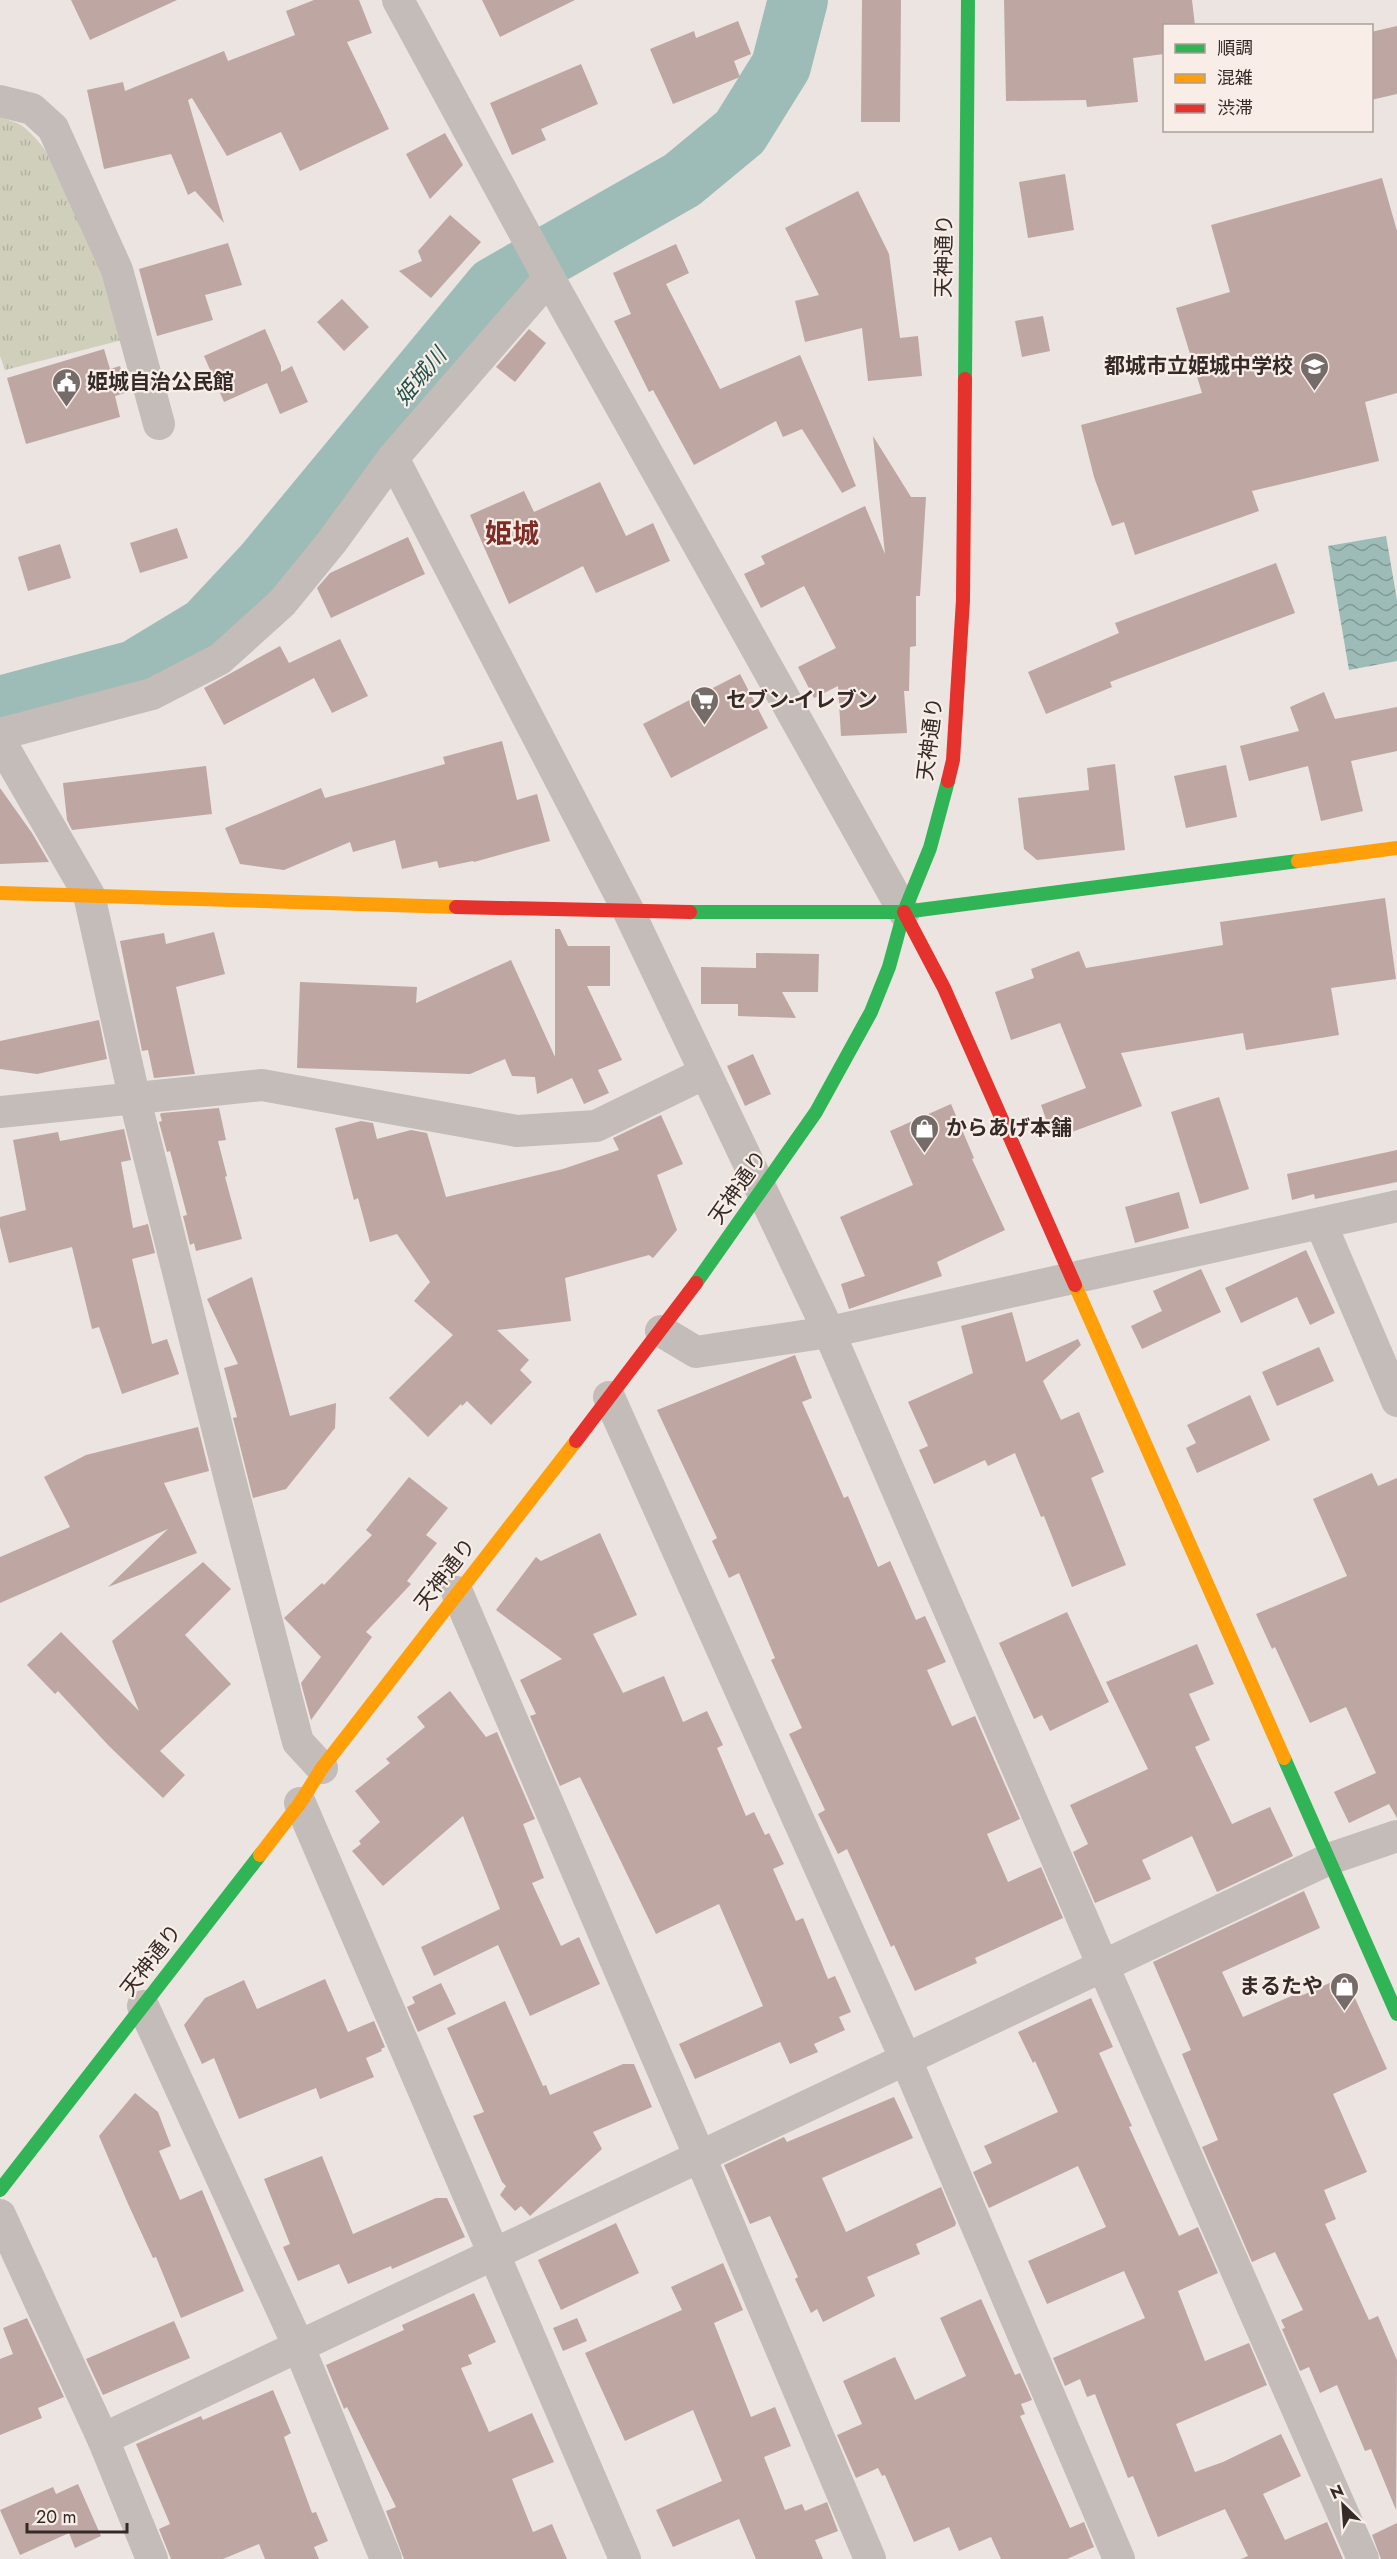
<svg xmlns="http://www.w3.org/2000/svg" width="1397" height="2559" viewBox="0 0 1397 2559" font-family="Jost,'Noto Sans JP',sans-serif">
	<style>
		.park { fill: url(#park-tufts) }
		.water { fill: url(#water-waves) }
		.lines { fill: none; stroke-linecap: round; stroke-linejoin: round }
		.river { stroke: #9dbcb7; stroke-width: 60 }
		.building { fill: #bea6a3 }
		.street { stroke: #c4bcb9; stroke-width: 32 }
		.fast { stroke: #30b455; stroke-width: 14 }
		.slow { stroke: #ff9f0a; stroke-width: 14 }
		.jam { stroke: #e5322d; stroke-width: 14 }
		.labels { text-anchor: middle; stroke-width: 4.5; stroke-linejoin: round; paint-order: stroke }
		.street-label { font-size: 21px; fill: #352a28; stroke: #f8eee7 }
		.poi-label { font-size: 21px; font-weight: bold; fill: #352a28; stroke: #f8eee7; text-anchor: start }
		.water-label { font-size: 22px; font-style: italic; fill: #20534e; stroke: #f8eee7 }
		.district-label { font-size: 27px; font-weight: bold; fill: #7e2c26; stroke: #f8eee7 }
	</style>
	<defs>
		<pattern id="park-tufts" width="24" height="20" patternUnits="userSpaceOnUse" patternTransform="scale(1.5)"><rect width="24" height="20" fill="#cfcfbb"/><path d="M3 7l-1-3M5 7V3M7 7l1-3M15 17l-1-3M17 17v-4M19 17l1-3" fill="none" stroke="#b2b2a1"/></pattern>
		<pattern id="water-waves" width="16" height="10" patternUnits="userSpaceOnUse" patternTransform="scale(1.5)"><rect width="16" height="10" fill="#9dbcb7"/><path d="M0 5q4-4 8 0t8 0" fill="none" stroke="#819995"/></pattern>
	</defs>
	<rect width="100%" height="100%" fill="#ebe4e0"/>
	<path class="park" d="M0,117c8,3 19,6 25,11 51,45 79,148 101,211l-121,31 -5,-14z"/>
	<polygon class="water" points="1386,536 1397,600 1397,661 1349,670 1328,546"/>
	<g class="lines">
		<polyline class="river" points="0,706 135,670 206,627 264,565 494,287 682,180 740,132 781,66 798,0"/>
	</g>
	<g class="building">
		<polygon points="71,0 177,0 90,40"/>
		<polygon points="314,0 359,0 372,33 347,42 389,129 300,171 281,132 227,156 192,98 188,100 224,223 195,191 188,195 171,154 104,169 87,90 123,82 125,91 224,51 228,61 295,35 286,11"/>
		<polygon points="482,0 575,0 500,37"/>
		<polygon points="862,0 901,0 900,122 861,122"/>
		<polygon points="1004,0 1192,0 1195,26 1164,26 1164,54 1133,58 1138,102 1087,107 1086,100 1006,101"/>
		<polygon points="738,21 751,54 734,61 740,77 673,104 650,49 694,31 696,38"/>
		<polygon points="1397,26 1397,94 1371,100 1371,32"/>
		<polygon points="581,64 598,104 541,129 546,140 512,155 490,103"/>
		<polygon points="445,133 463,165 430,199 406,154"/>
		<polygon points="1065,174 1074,230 1028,238 1019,182"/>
		<polygon points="1382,178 1397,231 1397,393 1365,402 1379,461 1252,491 1259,511 1135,555 1124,522 1112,526 1094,477 1081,425 1202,393 1176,308 1230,292 1211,225"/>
		<polygon points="858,191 889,254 900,338 918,336 922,376 868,381 862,328 805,342 795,301 819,295 785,228"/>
		<polygon points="450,215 481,242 431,298 399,271 422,261 418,251"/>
		<polygon points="228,243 242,285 205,295 213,320 157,336 139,269"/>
		<polygon points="676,244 689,273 666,284 720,389 800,355 856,486 842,493 802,429 783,437 776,421 694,465 653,390 649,392 614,321 631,314 613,273"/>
		<polygon points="342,299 369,327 344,351 317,322"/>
		<polygon points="1043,316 1050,351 1022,357 1015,321"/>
		<polygon points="265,329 281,366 281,372 292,366 308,402 280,414 267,383 224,402 204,356"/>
		<polygon points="529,329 546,343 515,382 496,367"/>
		<polygon points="104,349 110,369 120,366 128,392 115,396 120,417 26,444 7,378"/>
		<polygon points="873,436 911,497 926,497 920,596 916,596 916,646 910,647 909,691 904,691 907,733 841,736 838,686 814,698 798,667 836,648 804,586 761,608 744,574 765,564 761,556 865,506 885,554"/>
		<polygon points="600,482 626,536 653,523 670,561 596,593 583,566 509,604 470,515 524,491 534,512"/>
		<polygon points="177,528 188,558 140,573 130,543"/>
		<polygon points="408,537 425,574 331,618 317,588 330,573"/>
		<polygon points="60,544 71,578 28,591 18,557"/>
		<polygon points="1276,563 1295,613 1110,682 1112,687 1046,714 1028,672 1119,633 1115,623"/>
		<polygon points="340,639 368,696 332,713 314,678 224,725 204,688 280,646 289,663"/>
		<polygon points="740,674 768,728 671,778 643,724"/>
		<polygon points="1324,692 1335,719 1397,707 1397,751 1351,761 1363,811 1321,821 1308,766 1249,781 1240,746 1299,731 1290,707"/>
		<polygon points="502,741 517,800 537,794 550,841 474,862 473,861 439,868 437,861 402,869 395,840 353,852 350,842 284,870 240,864 225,828 321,788 325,798 445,764 443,757"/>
		<polygon points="1115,764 1125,850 1037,860 1024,849 1018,798 1089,790 1087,768"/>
		<polygon points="1226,765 1237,817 1186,828 1174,776"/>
		<polygon points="206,766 212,814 72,830 67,820 63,783"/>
		<polygon points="0,788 32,833 49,862 0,864"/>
		<polygon points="1385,898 1396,979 1331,988 1339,1035 1246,1050 1243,1033 1121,1053 1142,1106 1053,1139 1041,1105 1086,1088 1060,1023 1011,1040 995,992 1034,978 1031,969 1079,951 1086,968 1223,945 1220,922"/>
		<polygon points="555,929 560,929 568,946 610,946 610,986 587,986 622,1060 598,1070 609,1093 584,1104 572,1078 537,1094 535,1077 512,1076 505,1059 470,1074 297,1068 300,982 417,987 416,1003 511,960 555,1057"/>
		<polygon points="214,932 225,974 176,987 195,1074 154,1078 148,1050 142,1051 120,941 164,933 166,944"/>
		<polygon points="756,953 819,954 818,992 782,992 796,1018 738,1016 738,1004 701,1004 701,967 756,968"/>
		<polygon points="99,1020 107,1059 37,1074 0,1069 0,1041"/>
		<polygon points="753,1054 771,1094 745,1106 727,1066"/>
		<polygon points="1219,1097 1249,1189 1200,1204 1171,1112"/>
		<polygon points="951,1104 974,1158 972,1159 1005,1230 937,1262 942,1276 849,1309 841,1284 865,1276 840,1217 913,1185 890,1131"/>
		<polygon points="219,1108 226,1140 218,1141 227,1176 225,1177 242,1239 196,1251 194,1243 190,1245 183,1216 187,1215 170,1151 167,1152 159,1122 162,1121 160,1114 162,1113"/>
		<polygon points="661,1115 683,1164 657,1175 677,1230 653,1258 649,1255 565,1278 571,1321 497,1330 529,1360 520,1370 532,1382 491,1425 467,1401 462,1406 461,1404 428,1437 389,1398 453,1335 414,1301 430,1282 397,1234 370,1242 358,1198 354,1200 335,1128 361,1121 373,1123 377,1139 411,1130 427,1133 446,1197 563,1169 619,1150 613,1138"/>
		<polygon points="124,1129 131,1160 121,1162 133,1228 148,1224 155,1253 132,1259 152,1344 167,1339 179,1374 122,1394 99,1327 92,1329 72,1247 9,1263 0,1227 0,1217 26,1210 13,1140 58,1132 60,1141"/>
		<polygon points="1397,1150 1397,1182 1315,1199 1314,1194 1292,1200 1287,1174"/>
		<polygon points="1179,1192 1189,1228 1135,1243 1125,1207"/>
		<polygon points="1306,1250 1335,1313 1310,1325 1297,1297 1241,1323 1225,1288"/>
		<polygon points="1201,1269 1221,1312 1142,1349 1131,1326 1162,1311 1153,1291"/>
		<polygon points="252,1277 290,1416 336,1403 335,1428 286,1489 253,1498 233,1418 237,1417 224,1368 238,1364 207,1299"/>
		<polygon points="1012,1312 1026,1362 1078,1339 1081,1345 1043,1381 1061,1420 1079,1412 1104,1472 1091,1478 1126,1565 1072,1587 1044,1516 1041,1517 1015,1453 988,1466 985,1460 934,1484 919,1450 928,1446 908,1402 973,1373 961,1326"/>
		<polygon points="1319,1347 1334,1381 1277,1406 1262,1372"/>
		<polygon points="795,1355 812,1398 802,1402 844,1498 848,1496 878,1567 890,1561 916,1620 925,1616 946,1662 927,1670 952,1726 975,1716 1020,1819 987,1834 1008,1882 1041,1867 1063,1918 975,1958 977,1963 915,1991 894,1945 891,1947 847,1849 838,1854 818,1814 825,1810 789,1734 802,1728 771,1660 775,1658 739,1573 729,1578 712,1541 717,1538 657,1410"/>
		<polygon points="1250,1395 1270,1440 1197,1473 1186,1448 1196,1443 1187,1425"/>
		<polygon points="198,1427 209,1471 164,1483 197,1553 108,1587 168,1529 0,1603 0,1557 70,1527 44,1477 86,1455"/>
		<polygon points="1372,1473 1378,1486 1397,1478 1397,1818 1389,1804 1349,1823 1334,1792 1376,1773 1346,1707 1310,1723 1275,1647 1272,1649 1256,1614 1347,1576 1313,1499"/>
		<polygon points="409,1477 448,1508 426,1535 437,1543 407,1581 411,1584 366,1632 372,1637 311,1720 301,1683 321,1657 284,1618 322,1583 324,1585 372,1535 366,1530"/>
		<polygon points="600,1533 637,1615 593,1634 623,1693 664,1676 683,1722 707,1711 723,1745 717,1748 746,1816 754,1812 765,1835 769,1833 784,1864 773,1869 796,1921 803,1918 828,1979 835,1976 851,2012 839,2017 845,2030 814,2044 818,2052 790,2064 780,2042 695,2079 679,2044 763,2006 719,1904 656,1934 580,1777 560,1786 530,1716 536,1714 520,1680 562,1659 496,1610 536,1557 541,1561"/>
		<polygon points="203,1562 231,1589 185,1635 231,1684 160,1751 185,1775 163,1798 109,1746 58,1691 55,1694 27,1665 61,1632 139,1711 112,1641"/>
		<polygon points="1067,1612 1109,1702 1050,1731 1042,1715 1034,1719 999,1643"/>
		<polygon points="1197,1644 1214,1684 1189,1694 1210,1740 1195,1747 1232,1824 1270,1807 1293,1856 1217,1892 1192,1836 1142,1860 1151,1879 1095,1903 1073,1852 1088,1844 1070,1805 1148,1769 1106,1682"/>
		<polygon points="450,1691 486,1737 497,1732 535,1819 523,1824 544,1878 532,1883 561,1946 579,1937 600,1984 530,2016 498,1945 434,1976 421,1947 500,1909 463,1816 383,1886 352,1851 361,1844 359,1841 380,1822 355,1791 390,1763 386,1759 425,1727 417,1717"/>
		<polygon points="1304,1891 1320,1928 1222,1972 1243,2017 1301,1992 1303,1995 1345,1976 1387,2069 1333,2094 1367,2172 1324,2190 1336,2219 1325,2224 1369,2320 1378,2316 1397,2360 1396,2510 1371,2449 1365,2451 1337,2385 1320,2393 1309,2367 1300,2371 1282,2329 1285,2328 1281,2320 1303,2310 1275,2252 1252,2262 1202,2147 1218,2140 1182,2054 1191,2050 1153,1962"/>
		<polygon points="325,1979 348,2032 374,2021 385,2047 381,2049 382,2051 366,2058 374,2077 320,2099 316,2088 239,2119 214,2058 202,2064 184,2025 205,1998 244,1980 257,2009"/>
		<polygon points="441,1983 456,2014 418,2032 407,2007 415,2003 412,1997"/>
		<polygon points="1091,1998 1113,2047 1099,2053 1132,2126 1129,2127 1179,2236 1198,2227 1218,2273 1178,2291 1205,2361 1249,2343 1267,2385 1176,2424 1195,2472 1223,2462 1281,2434 1301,2476 1263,2494 1285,2540 1327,2522 1343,2559 1241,2559 1248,2556 1225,2509 1158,2537 1133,2476 1128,2478 1095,2394 1087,2397 1080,2379 1065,2386 1053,2358 1145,2318 1124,2271 1047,2304 1028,2261 1106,2227 1078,2166 989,2208 973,2172 992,2163 984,2146 1058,2112 1035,2061 1033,2063 1018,2032"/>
		<polygon points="505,2001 543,2086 546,2085 550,2095 623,2064 634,2064 652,2107 593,2132 602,2149 530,2216 521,2206 515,2211 500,2195 506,2186 502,2182 473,2116 484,2112 447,2028"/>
		<polygon points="135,2093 158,2112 171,2146 159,2151 180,2200 202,2190 244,2291 181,2318 156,2257 153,2258 129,2206 99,2136"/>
		<polygon points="894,2097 913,2138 822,2178 846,2232 941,2187 956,2223 955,2226 916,2244 920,2254 867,2277 875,2296 823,2322 817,2309 811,2313 795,2279 798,2277 770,2216 750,2224 724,2165 784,2137 787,2142"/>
		<polygon points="322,2156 353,2234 436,2198 447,2198 465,2237 392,2269 391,2266 348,2284 339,2264 298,2281 283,2247 290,2244 264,2179"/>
		<polygon points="616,2223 639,2273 561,2310 538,2260"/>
		<polygon points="723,2263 743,2310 714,2323 751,2417 775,2407 791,2446 764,2457 785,2510 802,2504 805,2511 827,2502 838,2531 815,2540 823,2559 756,2559 739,2519 673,2547 656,2510 722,2481 693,2410 625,2441 585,2353 682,2310 671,2287"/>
		<polygon points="474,2293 496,2342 468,2355 472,2364 461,2368 489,2432 532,2413 554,2462 512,2479 533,2532 552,2524 567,2559 404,2559 386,2511 396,2507 347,2407 344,2409 326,2365 404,2330 402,2325"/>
		<polygon points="981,2299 1015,2375 1020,2373 1032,2400 1021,2404 1025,2414 1020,2416 1070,2528 1084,2522 1094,2547 1067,2559 1001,2559 991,2537 959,2551 949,2527 914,2542 885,2475 882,2476 878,2468 856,2478 837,2435 862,2424 843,2381 895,2357 915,2400 966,2376 940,2318"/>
		<polygon points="27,2318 64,2397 38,2408 42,2418 0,2435 0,2359 13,2354 3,2328"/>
		<polygon points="577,2318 587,2341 563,2351 553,2328"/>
		<polygon points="174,2321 190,2358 103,2395 86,2359"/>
		<polygon points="273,2390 291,2433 284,2437 312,2513 316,2512 328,2541 314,2547 319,2559 265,2559 259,2544 223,2559 171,2559 159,2529 170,2524 136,2444 201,2416 203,2420"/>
		<polygon points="78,2484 101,2536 75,2548 69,2533 20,2555 0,2510 53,2487 56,2494"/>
		<polygon points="1397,2523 1397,2559 1381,2559 1372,2535"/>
	</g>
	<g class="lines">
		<g class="street">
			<polyline points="398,0 549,278 904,912"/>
			<polyline points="0,101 32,109 53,128 117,270 159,424"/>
			<polyline points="393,458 629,912 829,1332 1103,1966 1363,2559"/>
			<polyline points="0,734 152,694 220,659 282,603 331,543 393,458 549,278"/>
			<polyline points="0,741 89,895 134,1096 234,1495 298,1742 322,1768"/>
			<polyline points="0,1112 262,1085 517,1131 596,1126 705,1073"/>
			<polyline points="1321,1224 1397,1401"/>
			<polyline points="661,1331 696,1352 829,1332 1397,1206"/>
			<polyline points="609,1397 906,2060 1119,2559"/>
			<polyline points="457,1592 700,2157 870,2559"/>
			<polyline points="300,1803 625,2559"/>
			<polyline points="143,2006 299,2347 386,2559"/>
			<polyline points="0,2215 103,2439 152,2559"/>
			<polyline points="103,2439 1329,1859 1397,1836"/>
		</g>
		<g class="fast">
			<polyline points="965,379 968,0"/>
			<polyline points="690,912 904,912 1298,861"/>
			<polyline points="696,1283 816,1112 871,1012 889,967 904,912 930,848 948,781"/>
			<polyline points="1284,1758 1397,2014"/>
			<polyline points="0,2190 260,1855"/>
		</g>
		<g class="slow">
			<polyline points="1298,861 1397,848"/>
			<polyline points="0,893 456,907"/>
			<polyline points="1075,1285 1284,1758"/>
			<polyline points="260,1855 300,1803 322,1768 576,1441"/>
		</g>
		<g class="jam">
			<polyline points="948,781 953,760 963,600 965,379"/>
			<polyline points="456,907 690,912"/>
			<polyline points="904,912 944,988 1075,1285"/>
			<polyline points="576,1441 696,1283"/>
		</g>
	</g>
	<defs>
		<symbol id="school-pin" viewBox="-11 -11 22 30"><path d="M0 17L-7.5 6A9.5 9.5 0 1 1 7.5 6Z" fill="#756b68" stroke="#f8eee7"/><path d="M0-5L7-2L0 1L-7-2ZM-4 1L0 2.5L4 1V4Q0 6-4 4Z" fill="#fff"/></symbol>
		<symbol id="civic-pin" viewBox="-11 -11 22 30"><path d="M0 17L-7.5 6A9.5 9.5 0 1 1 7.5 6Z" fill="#756b68" stroke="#f8eee7"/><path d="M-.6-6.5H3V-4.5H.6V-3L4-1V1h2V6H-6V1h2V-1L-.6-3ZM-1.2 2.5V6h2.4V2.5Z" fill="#fff"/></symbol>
		<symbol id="supermarket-pin" viewBox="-11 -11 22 30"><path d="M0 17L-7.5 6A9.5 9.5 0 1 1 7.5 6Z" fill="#756b68" stroke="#f8eee7"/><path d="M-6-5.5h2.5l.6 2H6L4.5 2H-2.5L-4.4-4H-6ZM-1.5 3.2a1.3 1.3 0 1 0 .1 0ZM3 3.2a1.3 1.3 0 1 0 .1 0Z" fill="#fff"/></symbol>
		<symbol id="shop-pin" viewBox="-11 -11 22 30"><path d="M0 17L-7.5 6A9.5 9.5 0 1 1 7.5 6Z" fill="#756b68" stroke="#f8eee7"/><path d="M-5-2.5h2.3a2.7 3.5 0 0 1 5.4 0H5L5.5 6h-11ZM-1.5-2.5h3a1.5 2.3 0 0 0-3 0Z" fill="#fff"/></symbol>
	</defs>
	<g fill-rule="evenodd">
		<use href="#school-pin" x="1298" y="350" width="33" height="45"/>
		<use href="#civic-pin" x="50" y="366" width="33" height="45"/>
		<use href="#supermarket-pin" x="688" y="684" width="33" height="45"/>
		<use href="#shop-pin" x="908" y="1112" width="33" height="45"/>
		<use href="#shop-pin" x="1328" y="1970" width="33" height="45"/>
	</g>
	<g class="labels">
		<g class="street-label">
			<text transform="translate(944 256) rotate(-89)" y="7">天神通り</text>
			<text transform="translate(930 739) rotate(-83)" y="7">天神通り</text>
			<text transform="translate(738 1187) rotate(-55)" y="7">天神通り</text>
			<text transform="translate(445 1574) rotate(-52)" y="7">天神通り</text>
			<text transform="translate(151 1960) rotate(-52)" y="7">天神通り</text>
		</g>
		<g class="poi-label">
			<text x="1293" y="373" text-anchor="end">都城市立姫城中学校</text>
			<text x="87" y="389">姫城自治公民館</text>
			<text x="726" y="707">セブン-イレブン</text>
			<text x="946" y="1135">からあげ本舗</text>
			<text x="1323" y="1993" text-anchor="end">まるたや</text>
		</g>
		<g class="water-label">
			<text transform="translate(420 376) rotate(-50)" y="8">姫城川</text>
		</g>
		<g class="district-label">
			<text x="512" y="543">姫城</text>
		</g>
	</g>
	<rect x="1163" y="24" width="210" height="108" fill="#f8eee7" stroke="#aaa09b" stroke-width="1.5"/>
	<rect x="1175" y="44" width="30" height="9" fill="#30b455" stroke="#aaa09b" stroke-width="1.5"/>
	<text x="1217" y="54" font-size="18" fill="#352a28">順調</text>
	<rect x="1175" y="74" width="30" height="9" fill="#ff9f0a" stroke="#aaa09b" stroke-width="1.5"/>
	<text x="1217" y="84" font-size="18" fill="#352a28">混雑</text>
	<rect x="1175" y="104" width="30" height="9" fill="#e5322d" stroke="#aaa09b" stroke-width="1.5"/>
	<text x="1217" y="114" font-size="18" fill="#352a28">渋滞</text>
	<g transform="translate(1343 2505) rotate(335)" stroke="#f8eee7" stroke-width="4.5" paint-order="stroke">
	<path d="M0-4.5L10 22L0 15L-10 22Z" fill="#352a28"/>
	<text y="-9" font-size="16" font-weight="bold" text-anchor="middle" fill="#352a28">N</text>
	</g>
	<path d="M27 2523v9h100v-9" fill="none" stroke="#352a28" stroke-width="3"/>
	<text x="36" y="2523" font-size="18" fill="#352a28" stroke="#f8eee7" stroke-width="4.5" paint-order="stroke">20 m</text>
</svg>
